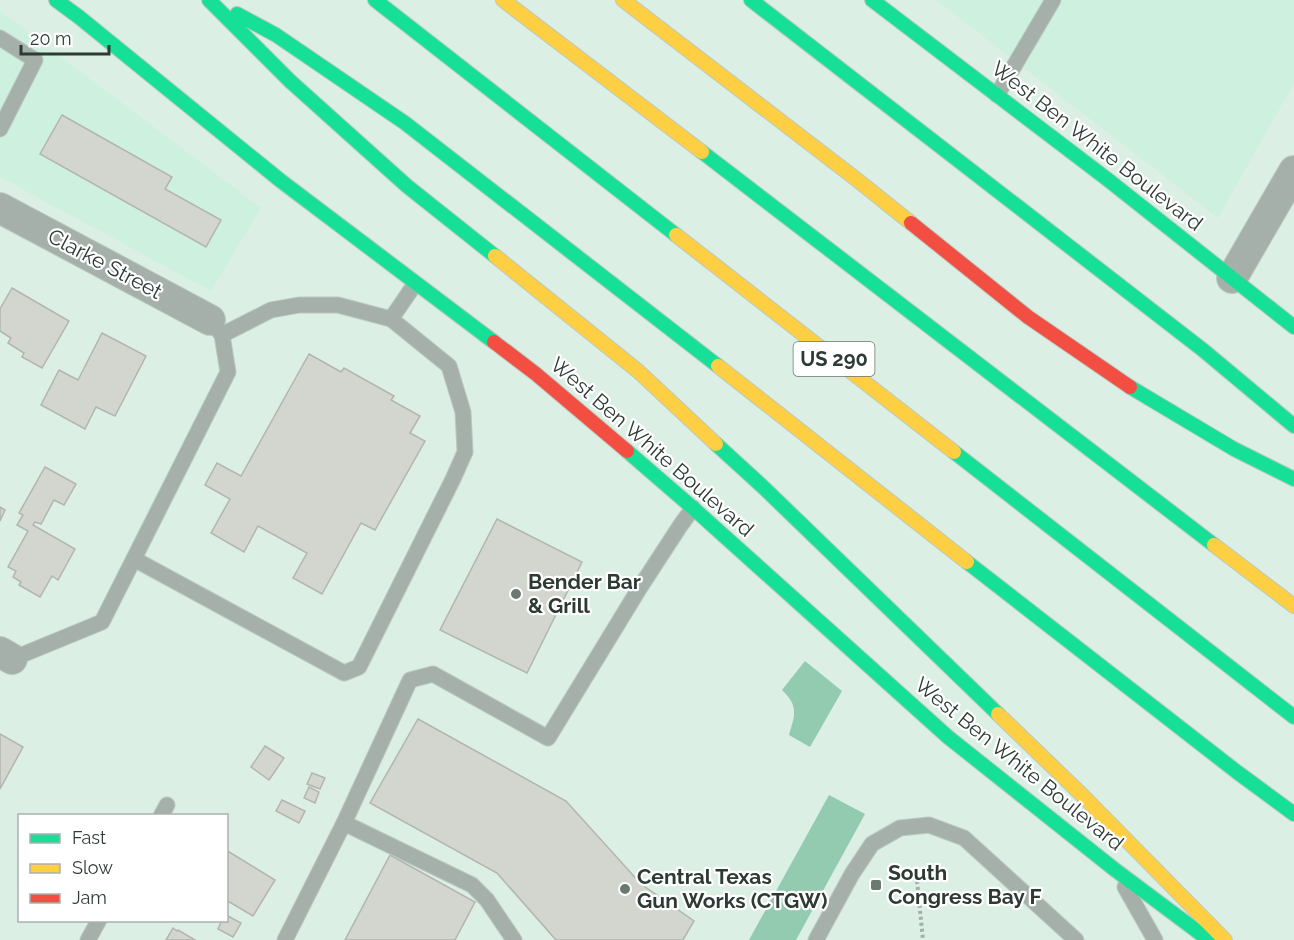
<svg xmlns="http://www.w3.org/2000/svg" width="1294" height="940" viewBox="0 0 1294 940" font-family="Raleway,sans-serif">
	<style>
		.built { fill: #cef0de }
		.water { fill: #93cbb0 }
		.building { fill: #d3d5cf; stroke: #b3b5af; stroke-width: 1.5 }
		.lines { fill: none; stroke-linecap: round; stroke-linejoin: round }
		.lane-casing { stroke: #bac9c1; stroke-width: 17 }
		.street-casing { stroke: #bac9c1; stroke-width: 32 }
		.fast-casing { stroke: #bac9c1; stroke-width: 16 }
		.slow-casing { stroke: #bac9c1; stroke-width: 16 }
		.jam-casing { stroke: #bac9c1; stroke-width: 16 }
		.path { stroke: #a3afa8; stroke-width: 4; stroke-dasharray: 3 3; stroke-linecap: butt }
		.lane { stroke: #a5b0aa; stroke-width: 15 }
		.street { stroke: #a5b0aa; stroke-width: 30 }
		.fast { stroke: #16e098; stroke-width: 14 }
		.slow { stroke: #ffcf43; stroke-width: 14 }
		.jam { stroke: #f24e42; stroke-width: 14 }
		.poi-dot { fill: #6a7a72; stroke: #fff; stroke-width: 2 }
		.labels { text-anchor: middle; stroke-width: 4.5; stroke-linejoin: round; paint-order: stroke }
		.shield { fill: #fff; stroke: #6c7671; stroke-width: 1.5 }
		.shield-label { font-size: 20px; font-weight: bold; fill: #2d3b34 }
		.street-label { font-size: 21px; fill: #2d3b34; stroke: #fff }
		.poi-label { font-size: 21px; font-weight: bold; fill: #2d3b34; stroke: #fff; text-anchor: start }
	</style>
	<rect width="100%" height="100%" fill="#dbefe4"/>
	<g class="built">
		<polygon points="936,0 1294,0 1294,83 1218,218"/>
		<polygon points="0,11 261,208 211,291 0,177"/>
	</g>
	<g class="water">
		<path d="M805,661l37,30 -32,56 -21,-12c6,-20 10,-29 -7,-45z"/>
		<polygon points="829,795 865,814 796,940 749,940"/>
	</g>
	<g class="building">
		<polygon points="62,115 172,177 165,189 221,220 206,247 40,154"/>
		<polygon points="12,288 69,321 42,368 22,357 24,353 8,343 11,338 0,331 0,309"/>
		<polygon points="102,333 146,356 115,416 96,407 85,429 41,405 59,370 78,380"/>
		<polygon points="309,354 341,372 344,368 394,396 391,400 420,416 410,433 425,441 375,530 361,523 322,594 293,578 307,553 258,526 244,552 211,533 230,499 205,485 217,463 241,476"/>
		<polygon points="45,467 76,484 64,505 54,500 41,524 35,522 33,525 75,549 58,580 52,576 40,597 19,585 21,582 13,577 16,571 8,567 28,531 17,525 23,515 19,513"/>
		<polygon points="0,507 5,510 0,521"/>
		<polygon points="497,519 582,562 527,673 440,630"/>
		<polygon points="418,719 566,801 641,884 694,921 683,940 556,940 497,873 370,803"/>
		<polygon points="0,734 23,747 0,789"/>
		<polygon points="265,746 284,758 269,780 251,767"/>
		<polygon points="312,773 325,778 320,789 307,784"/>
		<polygon points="309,787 319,792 315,803 304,798"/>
		<polygon points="282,800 305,811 299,823 276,811"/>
		<polygon points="226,850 275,880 253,916 226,900"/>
		<polygon points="390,855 475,902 455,940 345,940"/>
		<polygon points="226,915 241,923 233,937 218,929 222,920 226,920"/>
		<polygon points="173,928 177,931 178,930 195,940 166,940"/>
	</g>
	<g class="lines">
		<defs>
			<g id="lane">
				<polyline points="0,38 35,60 0,129"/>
				<polyline points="997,95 1053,0"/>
				<polyline points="222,335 271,310 299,305 338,305 391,319"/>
				<polyline points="134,559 344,673 359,667 453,479 465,452 463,412 449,366 391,319 415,284"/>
				<polyline points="12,659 102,622 228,372 222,335 210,320"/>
				<polyline points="161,816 167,805"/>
				<polyline points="344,823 472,885 487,900 514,940"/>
				<polyline points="1125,887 1155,940"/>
				<polyline points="88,940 99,920"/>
				<polyline points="285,940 344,823 410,680 433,674 548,738 639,589 680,526 693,508"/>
				<polyline points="816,940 852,874 872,844 900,828 929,825 964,838 1076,940"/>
			</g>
			<g id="street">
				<polyline points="0,208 210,320"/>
				<polyline points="1232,278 1294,171"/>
				<polyline points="0,652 12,659"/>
			</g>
			<g id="fast">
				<polyline points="56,0 79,17 281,181 494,342"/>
				<polyline points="209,0 290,81 407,186 495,256"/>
				<polyline points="375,0 676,235"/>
				<polyline points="751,0 1203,350 1294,426"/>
				<polyline points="872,0 1107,179 1294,327"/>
				<polyline points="237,14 276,35 405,123 718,366"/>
				<polyline points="702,152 1214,545"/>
				<polyline points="1130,387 1234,449 1294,479"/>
				<polyline points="716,444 762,486 998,714"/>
				<polyline points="627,451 693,508 948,737 1114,869 1209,940"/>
				<polyline points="954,452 1294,717"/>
				<polyline points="967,562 1237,772 1294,814"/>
			</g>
			<g id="slow">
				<polyline points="503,0 702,152"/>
				<polyline points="623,0 856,179 911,223"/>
				<polyline points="676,235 954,452"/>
				<polyline points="495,256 638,371 716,444"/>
				<polyline points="718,366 967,562"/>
				<polyline points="1214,545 1294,606"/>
				<polyline points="998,714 1083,796 1225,940"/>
			</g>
			<g id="jam">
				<polyline points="911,223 1028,317 1130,387"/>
				<polyline points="494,342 536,374 627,451"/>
			</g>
		</defs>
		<use href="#lane" class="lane-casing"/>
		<use href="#street" class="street-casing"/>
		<use href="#fast" class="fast-casing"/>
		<use href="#slow" class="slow-casing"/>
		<use href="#jam" class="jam-casing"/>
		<polyline class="path" points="917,881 923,940"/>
		<use href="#lane" class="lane"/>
		<use href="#street" class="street"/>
		<use href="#fast" class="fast"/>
		<use href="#slow" class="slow"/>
		<use href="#jam" class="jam"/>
	</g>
	<g class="poi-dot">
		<circle cx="516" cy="594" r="6"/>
		<rect x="870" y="879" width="12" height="12" rx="3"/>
		<circle cx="625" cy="889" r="6"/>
	</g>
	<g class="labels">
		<rect class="shield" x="793.5" y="342" width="81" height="34" rx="4.5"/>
		<g class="shield-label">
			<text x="834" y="366">US 290</text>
		</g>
		<g class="street-label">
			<text transform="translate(1097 146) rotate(38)" y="7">West Ben White Boulevard</text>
			<text transform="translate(105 264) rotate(28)" y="7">Clarke Street</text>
			<text transform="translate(652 447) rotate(41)" y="7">West Ben White Boulevard</text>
			<text transform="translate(1019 764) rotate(39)" y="7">West Ben White Boulevard</text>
		</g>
		<g class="poi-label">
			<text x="528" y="589">Bender Bar<tspan x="528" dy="24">&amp; Grill</tspan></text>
			<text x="888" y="880">South<tspan x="888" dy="24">Congress Bay F</tspan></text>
			<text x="637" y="884">Central Texas<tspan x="637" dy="24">Gun Works (CTGW)</tspan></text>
		</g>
	</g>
	<rect x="18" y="814" width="210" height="108" fill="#ffffff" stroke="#abb1ae" stroke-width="1.5"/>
	<rect x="30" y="834" width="30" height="9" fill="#16e098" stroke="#abb1ae" stroke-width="1.5"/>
	<text x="72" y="844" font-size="18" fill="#2d3b34">Fast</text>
	<rect x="30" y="864" width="30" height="9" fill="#ffcf43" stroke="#abb1ae" stroke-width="1.5"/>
	<text x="72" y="874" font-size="18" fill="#2d3b34">Slow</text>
	<rect x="30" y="894" width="30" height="9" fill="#f24e42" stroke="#abb1ae" stroke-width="1.5"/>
	<text x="72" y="904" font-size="18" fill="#2d3b34">Jam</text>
	<path d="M21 45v9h88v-9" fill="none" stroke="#2d3b34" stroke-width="3"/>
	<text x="30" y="45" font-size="18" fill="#2d3b34" stroke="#ffffff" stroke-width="4.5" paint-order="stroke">20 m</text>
</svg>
